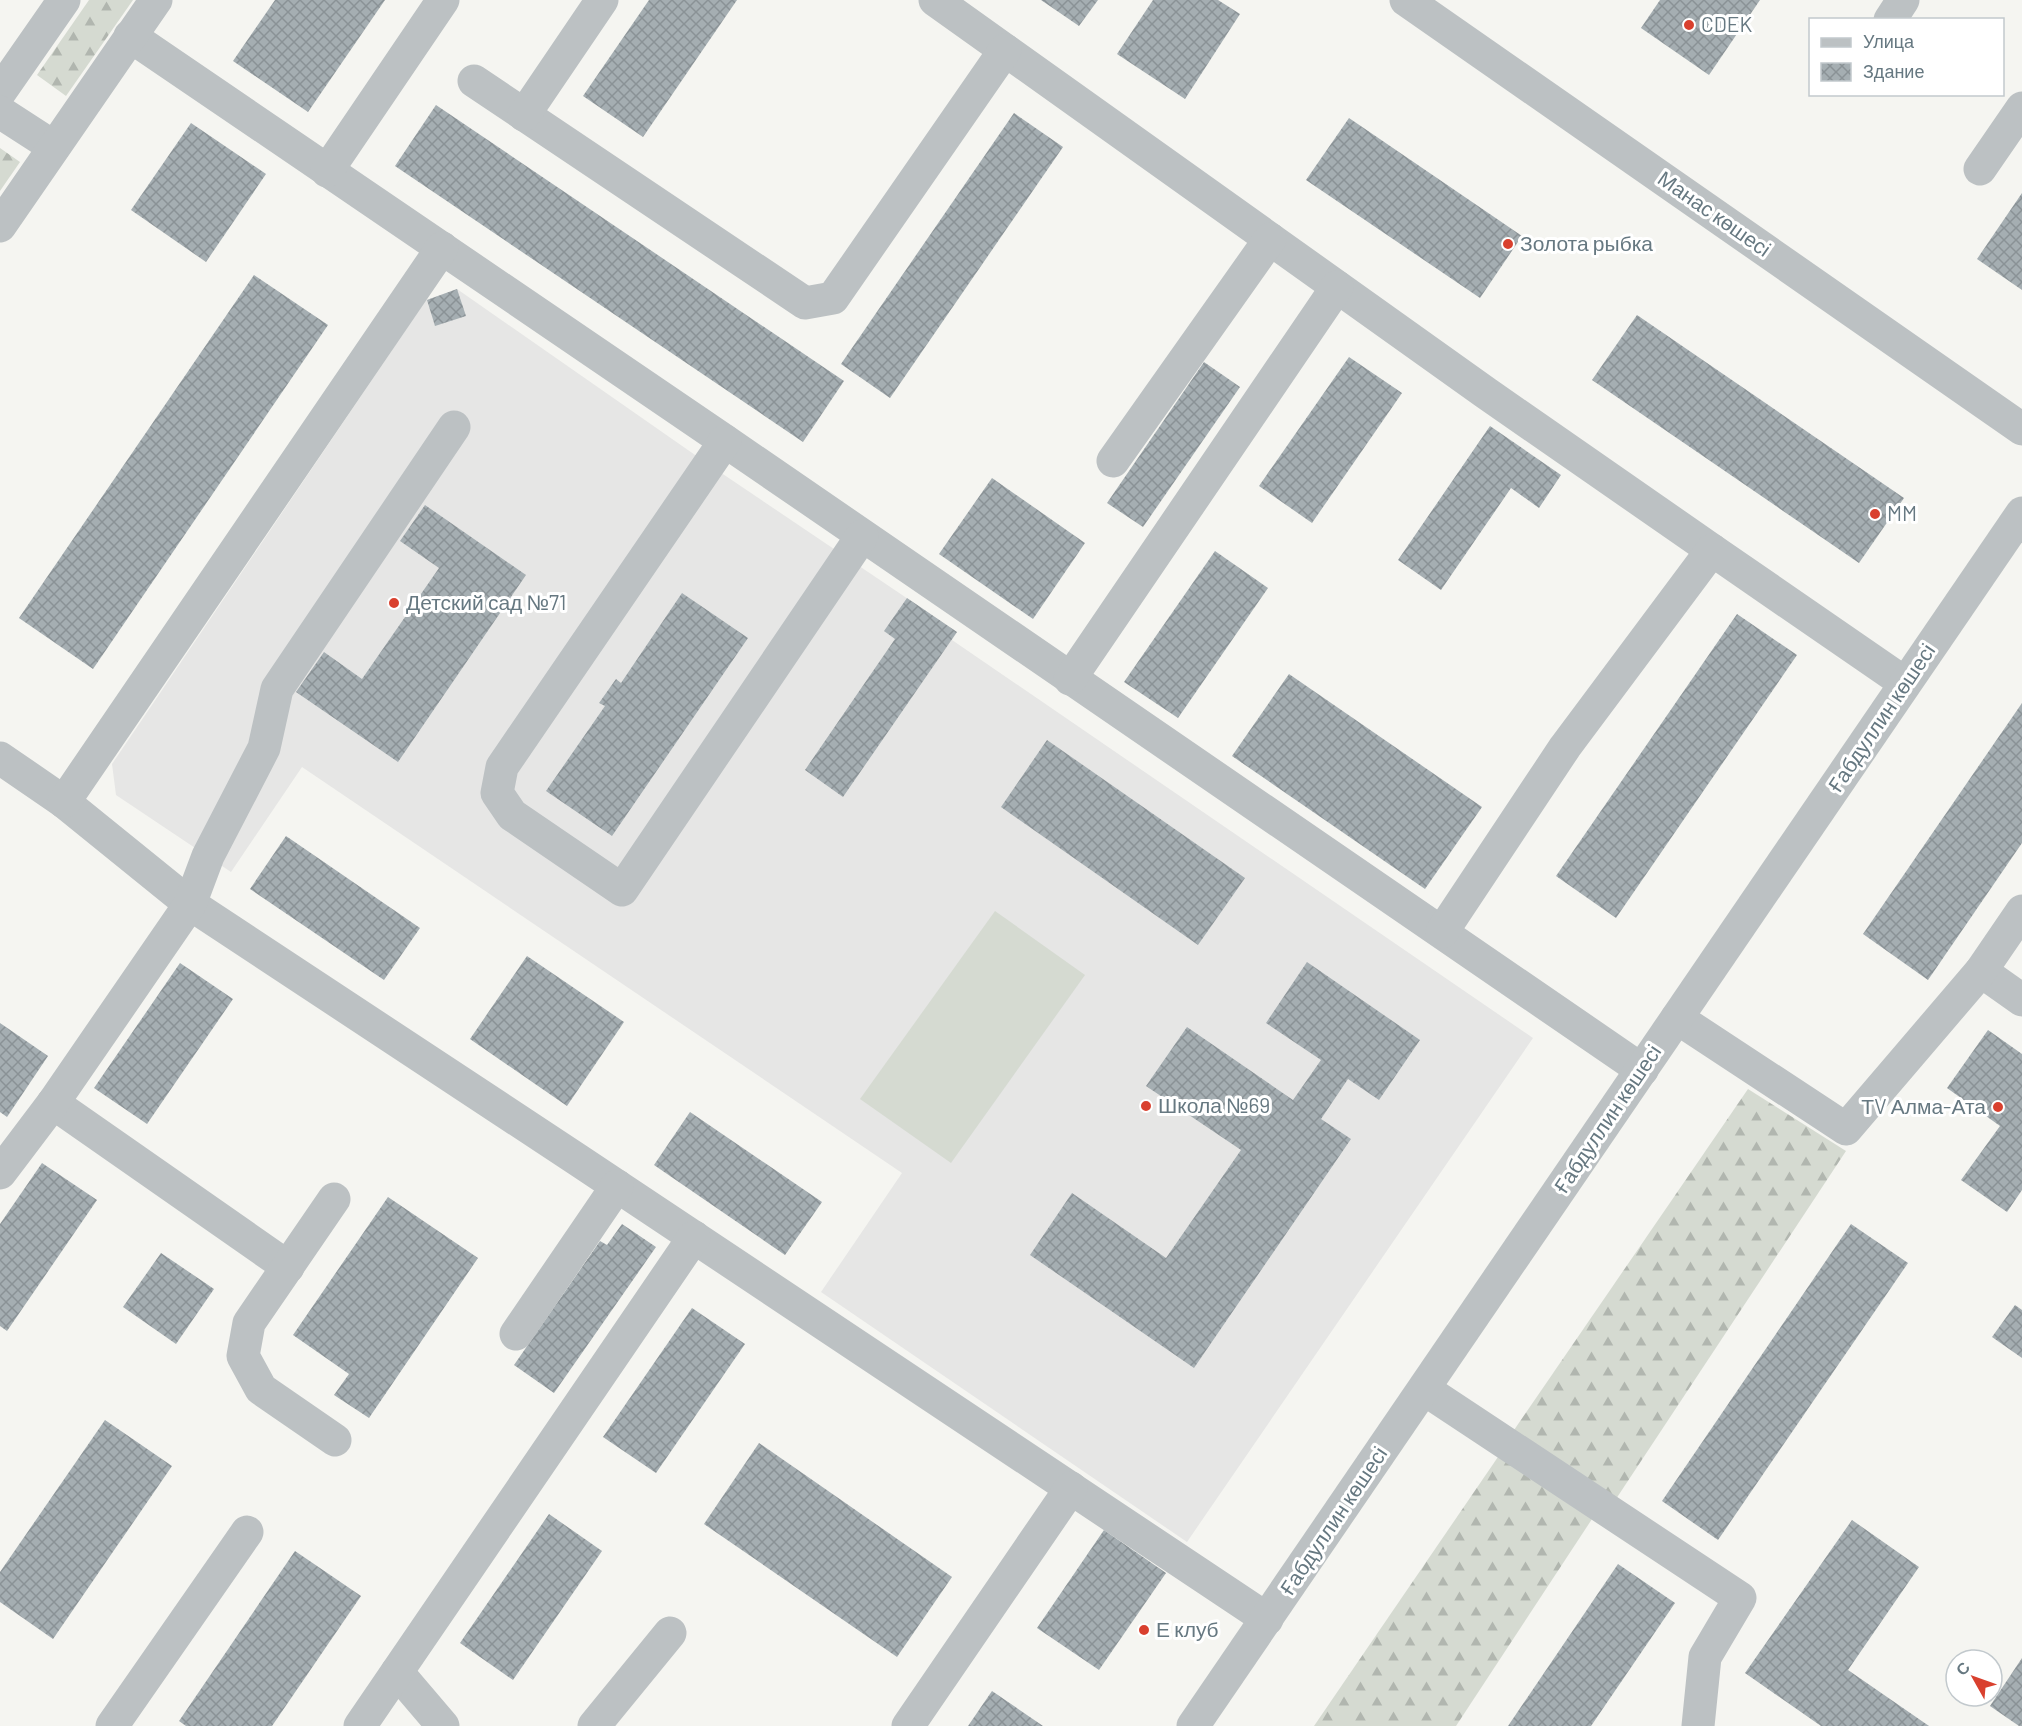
<svg xmlns="http://www.w3.org/2000/svg" width="2022" height="1726" viewBox="0 0 2022 1726" font-family="Barlow,sans-serif">
	<style>
		.built { fill: #e6e6e5 }
		.forest { fill: url(#forest-firs) }
		.pitch { fill: #d5dad1 }
		.building { fill: url(#building-cross-hatch) }
		.lines { fill: none; stroke-linecap: round; stroke-linejoin: round }
		.minor { stroke: #bcc1c3; stroke-width: 33 }
		.poi-dot { fill: #d9402e; stroke: #fff; stroke-width: 2 }
		.labels { text-anchor: middle; stroke-width: 6; stroke-linejoin: round; paint-order: stroke }
		.poi-label { font-size: 21px; fill: #667881; stroke: #fff; text-anchor: start }
		.street-label { font-size: 21px; fill: #667881; stroke: #fff }
	</style>
	<defs>
		<pattern id="forest-firs" width="22" height="20" patternUnits="userSpaceOnUse" patternTransform="scale(1.5)"><rect width="22" height="20" fill="#d5dad1"/><path d="M5 1l3.5 6h-7zM16 11l3.5 6h-7z" fill="#b1b6af"/></pattern>
		<pattern id="building-cross-hatch" width="8" height="8" patternUnits="userSpaceOnUse" patternTransform="scale(1.5)"><rect width="8" height="8" fill="#a5aeb2"/><path d="M0 0l8 8M0 8l8-8" fill="none" stroke="#8a9296"/></pattern>
	</defs>
	<rect width="100%" height="100%" fill="#f5f5f1"/>
	<polygon class="built" points="457,289 708,464 957,632 952,640 1533,1038 1187,1542 821,1292 902,1173 302,767 231,872 116,795 112,764 426,300"/>
	<g class="forest">
		<polygon points="89,0 133,0 66,96 37,75"/>
		<polygon points="0,148 20,162 0,191"/>
		<polygon points="1748,1089 1846,1151 1616,1499 1512,1433"/>
		<polygon points="1500,1454 1594,1516 1456,1726 1314,1726"/>
	</g>
	<polygon class="pitch" points="995,911 1085,975 951,1163 860,1099"/>
	<g class="building">
		<polygon points="275,0 385,0 308,112 233,61"/>
		<polygon points="649,0 737,0 643,137 583,96"/>
		<polygon points="1041,0 1098,0 1079,26"/>
		<polygon points="1153,0 1218,0 1240,14 1185,99 1117,54"/>
		<polygon points="1660,0 1760,0 1709,75 1641,28"/>
		<polygon points="436,105 844,381 803,442 395,166"/>
		<polygon points="1014,113 1063,147 890,398 841,364"/>
		<polygon points="1349,118 1522,236 1480,298 1306,180"/>
		<polygon points="191,123 266,174 206,262 131,210"/>
		<polygon points="2022,193 2022,290 1977,259"/>
		<polygon points="254,275 328,325 93,669 19,618"/>
		<polygon points="457,289 466,316 435,326 427,300"/>
		<polygon points="1637,315 1904,498 1859,563 1592,380"/>
		<polygon points="1349,357 1402,393 1312,523 1259,486"/>
		<polygon points="1204,362 1240,387 1143,527 1107,503"/>
		<polygon points="1490,426 1561,475 1539,508 1511,488 1441,590 1398,560"/>
		<polygon points="992,478 1085,543 1033,619 939,554"/>
		<polygon points="425,505 526,575 398,762 296,692 324,652 362,679 439,568 400,541"/>
		<polygon points="1215,551 1268,588 1178,718 1124,682"/>
		<polygon points="682,593 748,638 612,836 546,791 605,706 599,703 616,679 621,683"/>
		<polygon points="907,598 957,632 843,797 805,770 895,639 884,631"/>
		<polygon points="1737,614 1797,655 1616,918 1556,876"/>
		<polygon points="1289,674 1482,807 1425,889 1232,756"/>
		<polygon points="2022,703 2022,843 1928,980 1863,934"/>
		<polygon points="1047,740 1245,878 1198,945 1001,807"/>
		<polygon points="286,836 420,928 384,980 250,889"/>
		<polygon points="527,956 624,1022 567,1106 470,1039"/>
		<polygon points="1307,962 1420,1040 1379,1100 1348,1079 1321,1119 1351,1139 1194,1368 1030,1255 1072,1193 1166,1258 1241,1150 1146,1086 1187,1027 1293,1100 1321,1060 1266,1023"/>
		<polygon points="180,963 233,999 147,1124 94,1088"/>
		<polygon points="0,1023 48,1056 7,1117 0,1112"/>
		<polygon points="1988,1030 2022,1054 2022,1190 2007,1212 1961,1180 2000,1126 1947,1088"/>
		<polygon points="690,1112 822,1202 785,1255 654,1165"/>
		<polygon points="42,1163 97,1200 7,1331 0,1326 0,1224"/>
		<polygon points="388,1197 478,1258 369,1418 334,1395 349,1374 293,1335"/>
		<polygon points="622,1224 656,1247 554,1393 514,1365 600,1241 607,1245"/>
		<polygon points="1851,1224 1908,1263 1718,1540 1662,1501"/>
		<polygon points="161,1253 214,1289 176,1344 123,1307"/>
		<polygon points="2015,1305 2022,1310 2022,1358 1992,1337"/>
		<polygon points="692,1308 745,1344 656,1473 603,1437"/>
		<polygon points="105,1420 172,1466 53,1639 0,1602 0,1572"/>
		<polygon points="759,1443 952,1577 897,1657 704,1524"/>
		<polygon points="549,1514 602,1551 513,1680 460,1643"/>
		<polygon points="1852,1520 1919,1567 1848,1670 1929,1726 1821,1726 1745,1673"/>
		<polygon points="1104,1530 1166,1573 1099,1670 1037,1628"/>
		<polygon points="295,1551 361,1596 272,1726 186,1726 179,1721"/>
		<polygon points="1618,1564 1675,1603 1591,1726 1508,1726"/>
		<polygon points="2022,1658 2022,1726 2019,1726 1990,1706"/>
		<polygon points="992,1691 1043,1726 968,1726"/>
	</g>
	<g class="lines">
		<g class="minor">
			<polyline points="935,0 1486,393 1712,550"/>
			<polyline points="1406,0 2022,429"/>
			<polyline points="1890,20 1903,0"/>
			<polyline points="130,36 725,441 1642,1070"/>
			<polyline points="474,81 805,303 833,298 1005,50"/>
			<polyline points="0,92 64,0"/>
			<polyline points="0,112 54,147"/>
			<polyline points="524,115 602,0"/>
			<polyline points="1980,169 2022,108"/>
			<polyline points="327,171 443,0"/>
			<polyline points="0,226 156,0"/>
			<polyline points="725,441 502,767 497,793 512,815 622,890 862,536"/>
			<polyline points="1113,461 1270,239"/>
			<polyline points="1070,679 1337,287"/>
			<polyline points="0,758 64,802 190,904 578,1160 1267,1619"/>
			<polyline points="64,802 442,248"/>
			<polyline points="1442,932 1565,747 1712,550 1905,683"/>
			<polyline points="1981,971 2022,1000"/>
			<polyline points="1677,1018 1846,1129 1981,971 2022,911"/>
			<polyline points="53,1103 288,1267"/>
			<polyline points="0,1173 53,1103 190,904 208,856 264,748 277,689 454,427"/>
			<polyline points="334,1199 249,1323 243,1356 261,1389 335,1440"/>
			<polyline points="516,1334 617,1186"/>
			<polyline points="1424,1389 1740,1598 1705,1657 1698,1726"/>
			<polyline points="397,1672 443,1726"/>
			<polyline points="112,1726 247,1532"/>
			<polyline points="360,1726 694,1237"/>
			<polyline points="594,1726 670,1633"/>
			<polyline points="908,1726 1071,1488"/>
			<polyline points="1193,1726 2022,513"/>
		</g>
	</g>
	<g class="poi-dot">
		<circle cx="1689" cy="25" r="6"/>
		<circle cx="1508" cy="244" r="6"/>
		<circle cx="1875" cy="514" r="6"/>
		<circle cx="394" cy="603" r="6"/>
		<circle cx="1146" cy="1106" r="6"/>
		<circle cx="1998" cy="1107" r="6"/>
		<circle cx="1144" cy="1630" r="6"/>
	</g>
	<g class="labels">
		<g class="poi-label">
			<text x="1701" y="32">CDEK</text>
			<text x="1520" y="251">Золота рыбка</text>
			<text x="1887" y="521">MM</text>
			<text x="406" y="610">Детский сад №71</text>
			<text x="1158" y="1113">Школа №69</text>
			<text x="1986" y="1114" text-anchor="end">ТV Алма-Ата</text>
			<text x="1156" y="1637">Е клуб</text>
		</g>
		<g class="street-label">
			<text transform="translate(1714 214) rotate(35)" y="7">Манас көшесі</text>
			<text transform="translate(1882 718) rotate(-56)" y="7">Ғабдуллин көшесі</text>
			<text transform="translate(1608 1119) rotate(-56)" y="7">Ғабдуллин көшесі</text>
			<text transform="translate(1334 1521) rotate(-56)" y="7">Ғабдуллин көшесі</text>
		</g>
	</g>
	<rect x="1809" y="18" width="195" height="78" fill="#ffffff" stroke="#c2c9cd" stroke-width="1.5"/>
	<rect x="1821" y="38" width="30" height="9" fill="#bcc1c3" stroke="#c2c9cd" stroke-width="1.5"/>
	<text x="1863" y="48" font-size="18" fill="#667881">Улица</text>
	<rect x="1821" y="63" width="30" height="18" fill="url(#building-cross-hatch)" stroke="#c2c9cd" stroke-width="1.5"/>
	<text x="1863" y="78" font-size="18" fill="#667881">Здание</text>
	<g transform="translate(1974 1678) rotate(310)"><circle r="28" fill="#ffffff" stroke="#c2c9cd" stroke-width="1.5"/>
	<path d="M0-4.5L10 22L0 15L-10 22Z" fill="#d9402e"/>
	<text y="-9" font-size="16" font-weight="bold" text-anchor="middle" fill="#667881">С</text>
	</g>
</svg>
